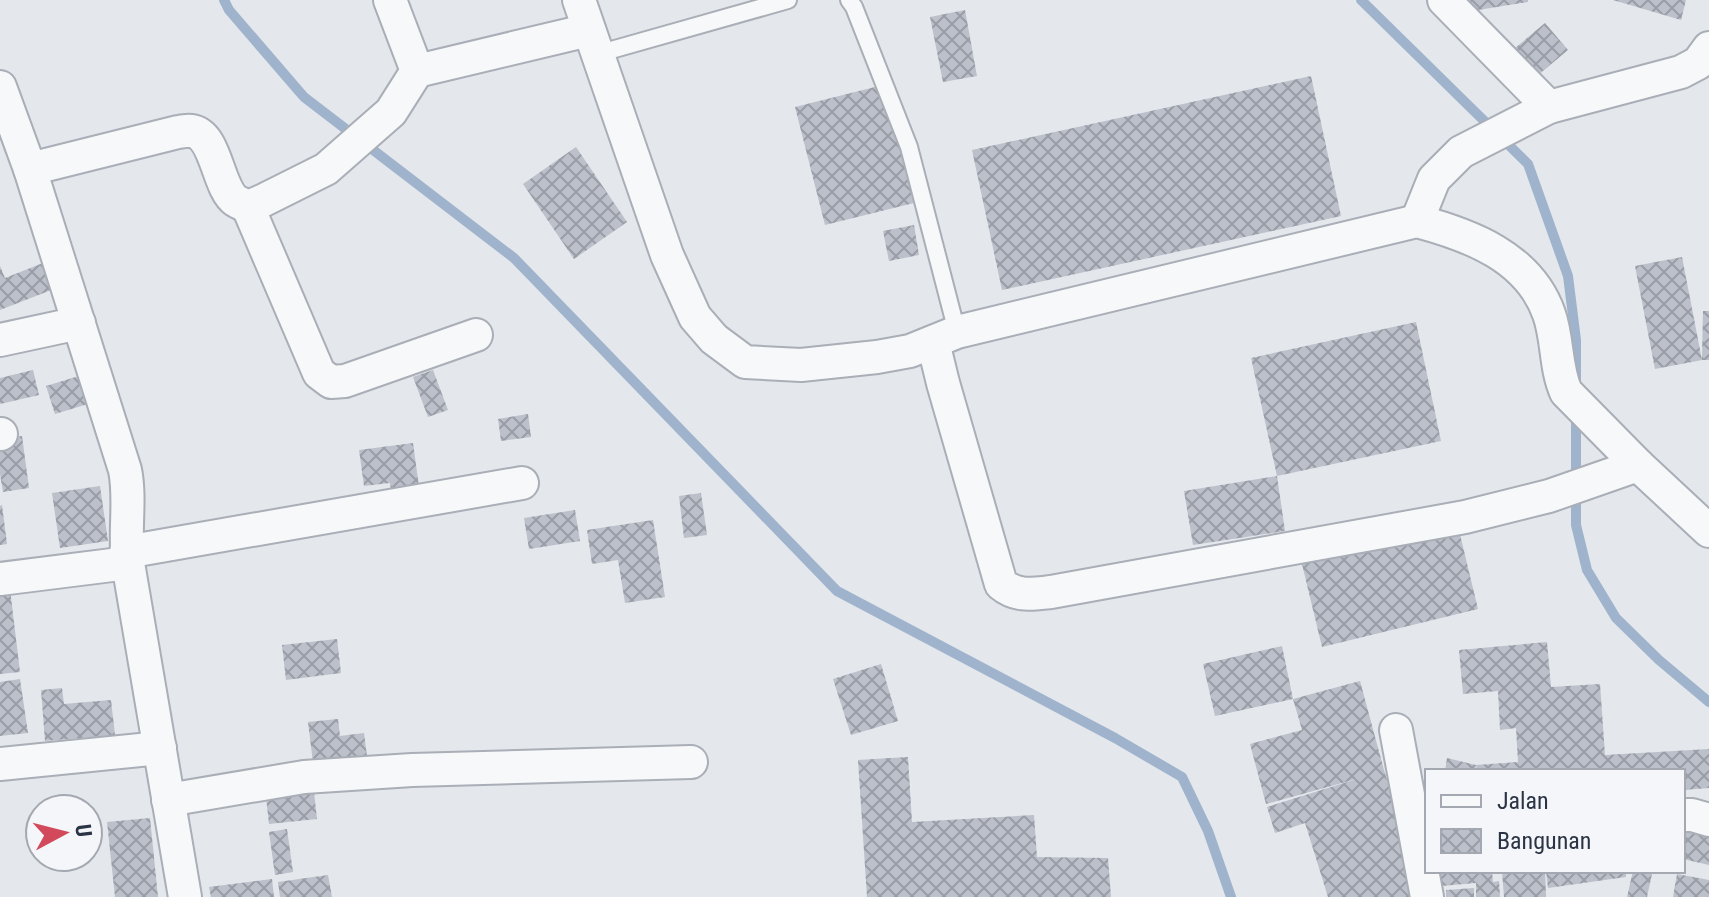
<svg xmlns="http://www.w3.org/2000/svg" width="1709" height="897" viewBox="0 0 1709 897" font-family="'Roboto Condensed',sans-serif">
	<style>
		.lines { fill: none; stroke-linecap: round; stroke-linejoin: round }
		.stream { stroke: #9fb4cc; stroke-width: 10 }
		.building { fill: url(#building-cross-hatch) }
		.lane-casing { stroke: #a9aeb7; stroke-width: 20 }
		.street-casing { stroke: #a9aeb7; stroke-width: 36 }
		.lane { stroke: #f7f8fa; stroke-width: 16 }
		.street { stroke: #f7f8fa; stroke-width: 32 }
	</style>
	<defs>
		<pattern id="building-cross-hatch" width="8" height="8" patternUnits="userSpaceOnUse" patternTransform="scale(2)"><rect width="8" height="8" fill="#bbc0ca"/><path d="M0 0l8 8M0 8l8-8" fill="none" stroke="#989da6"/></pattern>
	</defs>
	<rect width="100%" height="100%" fill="#e4e7ec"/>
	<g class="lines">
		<g class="stream">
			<polyline points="224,0 229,10 304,97 514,258 837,591 1115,738 1182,777 1208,831 1231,897"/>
			<polyline points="1361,0 1528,164 1568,276 1576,340 1576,384"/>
			<polyline points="1576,412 1576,525 1587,570 1616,618 1659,660 1709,702"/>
		</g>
	</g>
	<g class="building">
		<polygon points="1470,0 1528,0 1528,2 1472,11"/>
		<polygon points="1613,0 1686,0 1681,20"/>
		<polygon points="965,10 977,76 943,82 930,17"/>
		<polygon points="1545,23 1568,50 1537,76 1514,49"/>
		<polygon points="1311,76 1341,216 1002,290 972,150"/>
		<polygon points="883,85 914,203 825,225 795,107"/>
		<polygon points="576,147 627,222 574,259 523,184"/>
		<polygon points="914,225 919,255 889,261 883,231"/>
		<polygon points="1682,257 1702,360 1655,369 1635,266"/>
		<polygon points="48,261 59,287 0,310 0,266 5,278"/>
		<polygon points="1703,311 1709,311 1709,360 1702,360"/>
		<polygon points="1416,322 1441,441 1277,476 1285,531 1193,545 1184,491 1277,476 1251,358"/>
		<polygon points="33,370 39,395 0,404 0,378"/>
		<polygon points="433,370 448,410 428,417 413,377"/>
		<polygon points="92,372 101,400 55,414 46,386"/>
		<polygon points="528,414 531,437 501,441 498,419"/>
		<polygon points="22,436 29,488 3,492 0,474 0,439"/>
		<polygon points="413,443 420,494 392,498 390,483 364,486 359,450"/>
		<polygon points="100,486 108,541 60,548 52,493"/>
		<polygon points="701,493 707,535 684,538 679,496"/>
		<polygon points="2,505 7,544 0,545 0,506"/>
		<polygon points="575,510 580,541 529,549 524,518"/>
		<polygon points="653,520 665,597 625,603 618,560 592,564 587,530"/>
		<polygon points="1457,522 1478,609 1322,647 1301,560"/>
		<polygon points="10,589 20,672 0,674 0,590"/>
		<polygon points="337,639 341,673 286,680 282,645"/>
		<polygon points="1547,642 1551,687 1600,684 1605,755 1709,749 1709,788 1683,790 1683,771 1477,771 1476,765 1518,762 1516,728 1500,730 1498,691 1463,694 1459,650"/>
		<polygon points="1282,646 1293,699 1215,716 1203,664"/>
		<polygon points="881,664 898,721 851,735 833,679"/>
		<polygon points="20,679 28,733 0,736 0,682"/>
		<polygon points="1360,681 1384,770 1423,897 1328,897 1305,823 1275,833 1267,807 1360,778 1266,804 1250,744 1302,730 1293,699"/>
		<polygon points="62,688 64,704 111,700 115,735 45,741 41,690"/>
		<polygon points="338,719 340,736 364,733 368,764 314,771 308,722"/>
		<polygon points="908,757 912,822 1034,815 1037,857 1108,858 1111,897 867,897 858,760"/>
		<polygon points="1447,758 1476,765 1475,771 1445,771"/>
		<polygon points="313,783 317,819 269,824 265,788"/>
		<polygon points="150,818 158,897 115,897 107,822"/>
		<polygon points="1683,820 1709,822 1709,865 1683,859"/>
		<polygon points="287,829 293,872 275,875 269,832"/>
		<polygon points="1440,871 1492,871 1493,882 1499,881 1500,897 1476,897 1476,883 1441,886"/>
		<polygon points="1502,871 1545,871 1546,897 1504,897"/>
		<polygon points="1546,871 1625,871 1626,877 1548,888"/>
		<polygon points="1633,871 1652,874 1647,897 1627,897"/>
		<polygon points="1677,874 1709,880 1709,897 1673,897"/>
		<polygon points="328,875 332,897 280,897 278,882"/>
		<polygon points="272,879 274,897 211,897 209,887"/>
		<polygon points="1474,888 1474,897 1446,897 1446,890"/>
	</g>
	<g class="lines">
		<defs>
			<g id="lane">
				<polyline points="849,0 854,7 909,147 957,332"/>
				<polyline points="597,54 788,0"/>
			</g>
			<g id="street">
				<polyline points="390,0 417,71"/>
				<path d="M579,0l88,255 28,62 19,22 31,23 56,3 76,-8 33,-6 47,-19 460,-111c53,14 112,36 132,93 9,25 6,53 17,78l72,73 71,66"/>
				<polyline points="1444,0 1549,107"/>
				<path d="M0,87l30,82 95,301c6,29 -1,62 3,93l57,334"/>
				<path d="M30,169l148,-37c1,0 12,-2 13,-1 26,3 26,57 45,70 1,1 11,5 12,6l14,-6 64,-32 65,-57 26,-41 172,-41"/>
				<polyline points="248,207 319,373 331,382 345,381 476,335"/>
				<polyline points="1417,221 1434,179 1461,152 1549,107 1681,72 1698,63 1709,48"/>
				<polyline points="0,340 79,323"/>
				<path d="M933,342l10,41 58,201c16,13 30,10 50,8l414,-75 84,-21 89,-31"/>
				<polyline points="0,434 1,434"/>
				<polyline points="126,552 522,483"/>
				<polyline points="0,579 128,563"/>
				<polyline points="1396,730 1427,897"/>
				<polyline points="0,764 160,748"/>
				<polyline points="168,800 304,777 412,770 691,762"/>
				<polyline points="1683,815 1692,815 1709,820"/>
			</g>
		</defs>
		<use href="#lane" class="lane-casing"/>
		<use href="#street" class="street-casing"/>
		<use href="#lane" class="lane"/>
		<use href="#street" class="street"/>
	</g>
	<rect x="1425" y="769" width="260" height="104" fill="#f4f6f9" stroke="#a4a8b1" stroke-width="2"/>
	<rect x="1441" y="795" width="40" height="12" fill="#f7f8fa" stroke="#a4a8b1" stroke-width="2"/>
	<text x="1497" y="809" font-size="24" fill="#2b3445">Jalan</text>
	<rect x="1441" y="829" width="40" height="24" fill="url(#building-cross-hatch)" stroke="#a4a8b1" stroke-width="2"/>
	<text x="1497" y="849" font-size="24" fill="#2b3445">Bangunan</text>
	<g transform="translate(64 833) rotate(83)"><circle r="38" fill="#f4f6f9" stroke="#a4a8b1" stroke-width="2"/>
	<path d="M0-6L14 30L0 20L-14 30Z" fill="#d1495b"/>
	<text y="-12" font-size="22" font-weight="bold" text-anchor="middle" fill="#2b3445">U</text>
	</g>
</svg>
